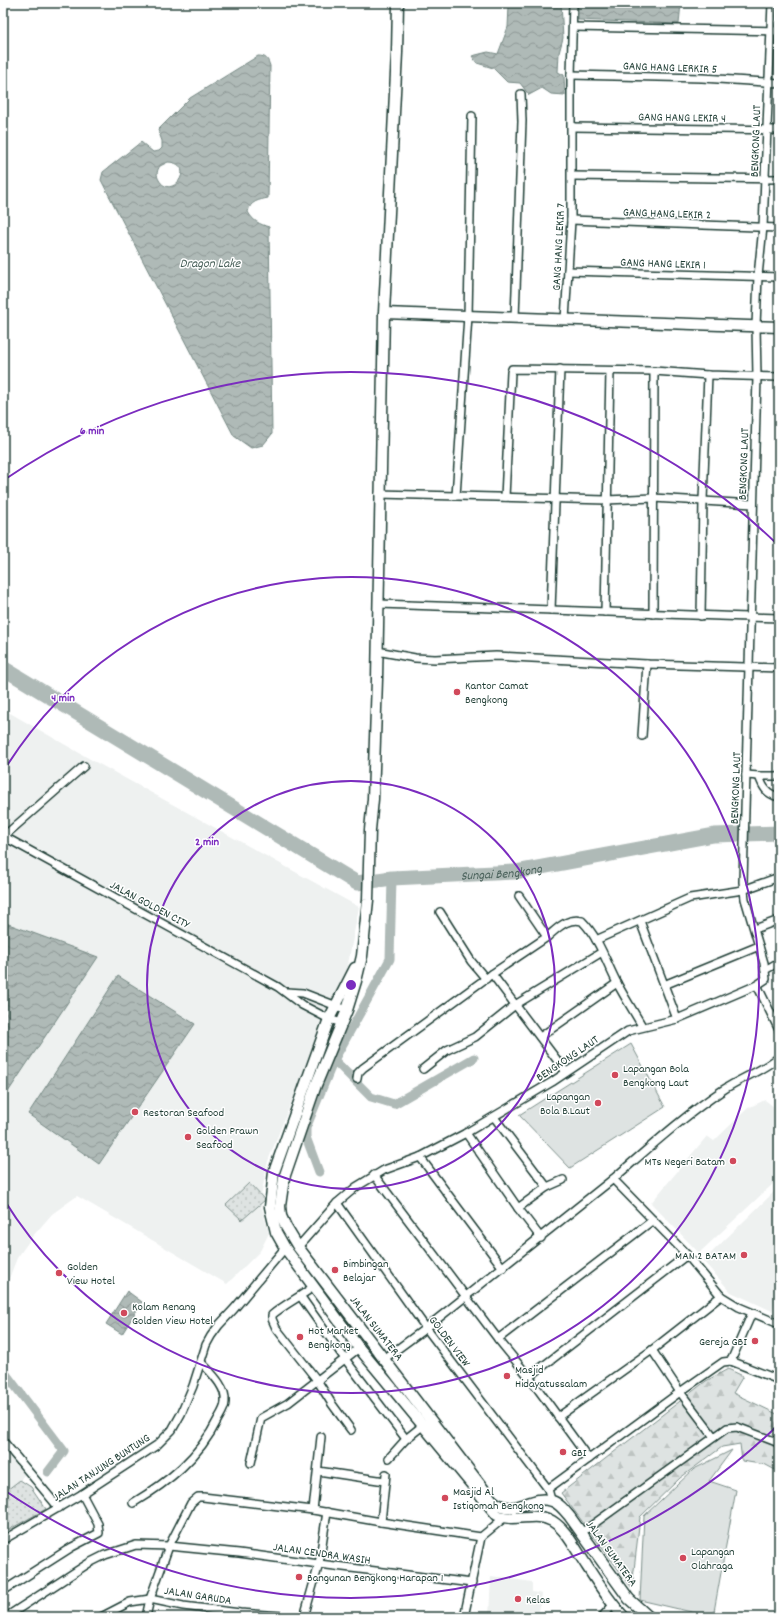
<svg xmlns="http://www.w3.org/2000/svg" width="782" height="1620" viewBox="0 0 782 1620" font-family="Dekko,sans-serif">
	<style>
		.built { fill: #eef1f0 }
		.grass { fill: #dee3e2; stroke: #7e908b }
		.forest { fill: url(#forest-firs); stroke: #7e908b }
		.park { fill: url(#park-dots); stroke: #7e908b }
		.water { fill: url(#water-waves); stroke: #758883; fill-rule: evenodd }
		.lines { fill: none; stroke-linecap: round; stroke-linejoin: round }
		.canal { stroke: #afbab7; stroke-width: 9 }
		.river { stroke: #afbab7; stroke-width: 15 }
		.street-casing { stroke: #1f3d34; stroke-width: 10 }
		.secondary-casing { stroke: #1f3d34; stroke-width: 13 }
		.street { stroke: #fff; stroke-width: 7 }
		.secondary { stroke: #fff; stroke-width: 10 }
		.ring { fill: none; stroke: #7b2cbf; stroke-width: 2 }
		.poi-dot { fill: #d1495b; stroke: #fff; stroke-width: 1.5 }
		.labels { text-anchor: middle; stroke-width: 3; stroke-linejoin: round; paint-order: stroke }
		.street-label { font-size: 12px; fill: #1f3d34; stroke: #fff }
		.poi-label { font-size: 12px; fill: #1f3d34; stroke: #fff; text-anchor: start }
		.water-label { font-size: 13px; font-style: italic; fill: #4a625b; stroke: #fff }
		.centre { fill: #7b2cbf; stroke: #fff; stroke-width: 2 }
		.ring-label { font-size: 12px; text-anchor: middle; font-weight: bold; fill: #7b2cbf; stroke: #fff; stroke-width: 3; stroke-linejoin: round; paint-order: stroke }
	</style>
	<defs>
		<pattern id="forest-firs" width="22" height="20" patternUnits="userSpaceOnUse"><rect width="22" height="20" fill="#dee3e2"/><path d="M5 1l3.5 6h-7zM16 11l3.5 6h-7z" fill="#bec4c2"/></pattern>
		<pattern id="park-dots" width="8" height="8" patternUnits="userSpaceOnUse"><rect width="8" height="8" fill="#dee3e2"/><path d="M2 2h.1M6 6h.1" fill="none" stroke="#bec4c2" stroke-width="1.8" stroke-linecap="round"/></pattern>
		<pattern id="water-waves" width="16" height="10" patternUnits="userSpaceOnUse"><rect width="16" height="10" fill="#afbab7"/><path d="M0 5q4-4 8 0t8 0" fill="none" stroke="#8e9896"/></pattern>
	</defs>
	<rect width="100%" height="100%" fill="#fff"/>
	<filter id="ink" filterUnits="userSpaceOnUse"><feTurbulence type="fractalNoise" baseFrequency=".025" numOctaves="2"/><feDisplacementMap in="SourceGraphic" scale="8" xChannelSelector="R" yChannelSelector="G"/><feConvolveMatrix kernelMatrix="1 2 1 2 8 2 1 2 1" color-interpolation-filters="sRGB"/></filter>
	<g filter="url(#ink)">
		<g class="built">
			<polygon points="3,709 90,759 359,907 346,974 288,1110 268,1161 260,1201 269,1233 260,1251 227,1284 77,1196 52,1214 32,1237 17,1258 5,1289 3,1300"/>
			<polygon points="765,1100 779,1111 779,1184 775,1182 699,1253 651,1203 707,1136 714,1141 748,1108"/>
			<polygon points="777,1189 779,1189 779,1293 772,1311 731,1292 703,1261"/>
			<polygon points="3,1437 30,1467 20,1480 3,1493"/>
			<polygon points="491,1576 532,1582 532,1592 542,1594 538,1617 489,1617"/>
		</g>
		<g class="grass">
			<polygon points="631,1044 665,1107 570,1168 519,1115"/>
			<polygon points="732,1450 709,1481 736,1490 713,1617 640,1600 644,1516 694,1469"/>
		</g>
		<polygon class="forest" points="728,1369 743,1376 733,1393 779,1415 779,1472 766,1465 742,1461 740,1444 722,1447 680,1478 640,1517 632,1588 561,1493 706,1381"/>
		<g class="park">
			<polygon points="249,1183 265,1200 242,1220 226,1205"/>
			<polygon points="20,1480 31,1487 46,1509 3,1533 3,1493"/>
		</g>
		<g class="water">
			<polygon points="506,3 561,3 563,38 559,53 558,72 564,75 565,95 551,94 542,88 529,95 520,83 507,82 493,68 477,63 472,56 488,52 498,54 508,27 509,6"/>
			<polygon points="578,3 681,3 679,24 578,20"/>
			<path d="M258,56c8,0 10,3 12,10l-2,132c-9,2 -18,3 -20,14 5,9 11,12 21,15l3,207 -9,11 -12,3 -17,-12 -133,-256 2,-8 38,-30 12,10 6,-1 3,-3v-7l-4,-11 32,-32zM168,162c30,1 4,40 -9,18 -3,-5 -2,-10 1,-14z"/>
			<polygon points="3,922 98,957 4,1098 3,1097"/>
			<polygon points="118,976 195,1024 99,1164 28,1114"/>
			<polygon points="127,1291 142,1302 122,1334 106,1324"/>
		</g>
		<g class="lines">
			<g class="canal">
				<polyline points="392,878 390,959 334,1060 371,1097 394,1104 474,1058"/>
				<polyline points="319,1172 306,1137 306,1128 334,1060"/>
				<polyline points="3,1370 64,1451 48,1472"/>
			</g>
			<path class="river" id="s1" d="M3,668l354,215 35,-5 123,-6 199,-37 65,-2"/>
			<defs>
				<g id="street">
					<polyline points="573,27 779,31"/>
					<polyline points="571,75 702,78 779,83"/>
					<polyline points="572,127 779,130"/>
					<polyline points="572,176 779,179"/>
					<polyline points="571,220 779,228"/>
					<polyline points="568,271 779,277"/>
					<polyline points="515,318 522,121 521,94"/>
					<polyline points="565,320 571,220 571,75 573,3"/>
					<polyline points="379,494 606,500 653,498 753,504"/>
					<polyline points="456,496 468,316 472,116"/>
					<polyline points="505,497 511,372 512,369 654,371 708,375 779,377"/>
					<polyline points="379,604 779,618"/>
					<polyline points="551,610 560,369"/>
					<polyline points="605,612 610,371"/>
					<polyline points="653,614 654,371"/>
					<polyline points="701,616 703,500 708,375"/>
					<polyline points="377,651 415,658 435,659 496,656 647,664 779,668"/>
					<polyline points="642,736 647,664"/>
					<polyline points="746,775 759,776 779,776"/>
					<path d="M759,776c4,12 8,18 20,21"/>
					<polyline points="3,836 278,987 302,1005 329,1019 342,1023"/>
					<polyline points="3,837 84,766"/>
					<polyline points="519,896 547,937"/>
					<polyline points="440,912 471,961 486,979"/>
					<polyline points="640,921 677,1019"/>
					<polyline points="755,929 779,920"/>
					<polyline points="596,940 690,898 743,890 779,877"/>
					<polyline points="765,970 779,962"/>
					<polyline points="492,974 566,1072"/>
					<polyline points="664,985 759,946"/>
					<polyline points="757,985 779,1030"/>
					<polyline points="287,992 303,993 347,1010"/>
					<polyline points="540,1037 617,983"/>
					<polyline points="423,1069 447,1050 475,1037 515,1005 602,952"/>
					<path d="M357,1079l1,-6 5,-5 129,-94 55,-37c10,-8 20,-20 35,-16 17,17 24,41 35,62 8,15 17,29 25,43"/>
					<polyline points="494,1117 547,1187"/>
					<polyline points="466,1133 518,1208 541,1238"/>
					<polyline points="420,1157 503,1268"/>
					<polyline points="374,1175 498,1339 529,1377 589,1459"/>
					<path d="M613,1179c36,-31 71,-63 110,-89 18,-12 39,-19 56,-33"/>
					<polyline points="337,1203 426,1328 548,1489"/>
					<polyline points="518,1208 547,1187 563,1180"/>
					<polyline points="298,1247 337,1203 356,1187 384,1170 420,1157 466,1133 552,1082 628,1031 677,1019 757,985 766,979 764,963 745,899 743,882 757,377 756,326 758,276 763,227 772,3"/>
					<path d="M313,1287c-13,10 -28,17 -41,28v4l4,9 41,52 15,24 19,26"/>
					<polyline points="301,1297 345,1359 406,1439"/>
					<polyline points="498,1339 653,1220"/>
					<polyline points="652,1350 680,1392 714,1437"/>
					<polyline points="384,1359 426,1328 613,1179 687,1255 721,1296 739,1307 779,1324"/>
					<polyline points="731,1361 752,1313"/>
					<polyline points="529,1377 687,1255"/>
					<polyline points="558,1417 652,1350 721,1296"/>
					<polyline points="3,1441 59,1508"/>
					<polyline points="389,1458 406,1439 426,1423"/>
					<polyline points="251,1463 261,1418 288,1403 359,1348"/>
					<polyline points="318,1471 385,1481"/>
					<polyline points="551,1500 548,1489 680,1392 723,1362 731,1361 779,1380"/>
					<path d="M133,1503c35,-21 66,-45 85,-84 3,-5 7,-11 7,-17 2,-15 -15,-30 -24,-40"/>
					<polyline points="313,1510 321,1437"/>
					<polyline points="381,1522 386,1474"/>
					<polyline points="581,1533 727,1428 737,1427 779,1443"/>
					<polyline points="3,1540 82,1494 157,1445 172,1430 181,1414 193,1386 206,1345 211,1336 219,1325 234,1309 285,1248"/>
					<polyline points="3,1591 72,1547 99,1533 98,1524 82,1494"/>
					<polyline points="6,1617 89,1563 105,1555 136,1545 169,1546 239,1553 319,1564 472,1583"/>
					<polyline points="101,1617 130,1602 150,1599 183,1606 240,1613 296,1617"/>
					<polyline points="146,1617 150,1599 169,1546 191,1503 198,1497 203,1497 313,1510 381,1522 481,1537"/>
					<polyline points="304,1617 319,1564 327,1512"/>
					<polyline points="464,1617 481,1537 504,1518"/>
					<polyline points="602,1617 613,1605"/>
				</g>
				<g id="secondary">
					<path d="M398,3l-1,50 -13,260 -7,366 -4,120 -3,31 -2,70 -6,56 -6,25 -9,29 -31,75 -32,93 -4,28 1,10 5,11 12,20 194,253c23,20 38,-7 60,1 7,2 13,10 18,16l59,82 20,18"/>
					<polyline points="384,313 779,327"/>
					<path d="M355,968l-26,51 -55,153 -4,35 6,25 9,16 74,100 138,167c18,8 38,-4 55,6 13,8 21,23 29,36 13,20 26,42 43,60"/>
				</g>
			</defs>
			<use href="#street" class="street-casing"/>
			<use href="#secondary" class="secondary-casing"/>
			<use href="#street" class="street"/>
			<use href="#secondary" class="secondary"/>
		</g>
	</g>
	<g class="ring">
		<circle cx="351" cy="985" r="204"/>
		<path d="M3 772A408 408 0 1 1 3 1198"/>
		<path d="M777 1426A613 613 0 0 1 4 1490M4 480A613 613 0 0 1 777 544"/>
	</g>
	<g class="poi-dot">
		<circle cx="457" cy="692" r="4"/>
		<circle cx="615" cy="1075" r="4"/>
		<circle cx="598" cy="1103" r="4"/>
		<circle cx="135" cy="1112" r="4"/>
		<circle cx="188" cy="1137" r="4"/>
		<circle cx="733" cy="1161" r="4"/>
		<circle cx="744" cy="1255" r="4"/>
		<circle cx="335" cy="1270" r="4"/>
		<circle cx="59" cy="1273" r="4"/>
		<circle cx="124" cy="1313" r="4"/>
		<circle cx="300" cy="1337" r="4"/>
		<circle cx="755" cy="1341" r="4"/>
		<circle cx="507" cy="1376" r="4"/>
		<circle cx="563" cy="1452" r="4"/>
		<circle cx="445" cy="1498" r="4"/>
		<circle cx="683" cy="1558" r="4"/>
		<circle cx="299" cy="1577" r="4"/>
		<circle cx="518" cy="1599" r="4"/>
	</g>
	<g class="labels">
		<g class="street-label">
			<text transform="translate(670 67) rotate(2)" y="4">GANG HANG LERKIR 5</text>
			<text transform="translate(682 117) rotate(1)" y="4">GANG HANG LEKIR 4</text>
			<text transform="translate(755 141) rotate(-88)" y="4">BENGKONG LAUT</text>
			<text transform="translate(667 213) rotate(2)" y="4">GANG HANG LEKIR 2</text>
			<text transform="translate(558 247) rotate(-87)" y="4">GANG HANG LEKIR 7</text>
			<text transform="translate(663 263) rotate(2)" y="4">GANG HANG LEKIR 1</text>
			<text transform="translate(743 464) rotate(-88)" y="4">BENGKONG LAUT</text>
			<text transform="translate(735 788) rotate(-88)" y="4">BENGKONG LAUT</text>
			<text transform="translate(150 904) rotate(28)" y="4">JALAN GOLDEN CITY</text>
			<text transform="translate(567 1058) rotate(-34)" y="4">BENGKONG LAUT</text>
			<text transform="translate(377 1328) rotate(52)" y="4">JALAN SUMATERA</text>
			<text transform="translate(450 1341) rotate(53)" y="4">GOLDEN VIEW</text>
			<text transform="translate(101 1467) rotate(-33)" y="4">JALAN TANJUNG BUNTUNG</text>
			<text transform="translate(322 1553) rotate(8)" y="4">JALAN CENDRA WASIH</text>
			<text transform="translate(612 1553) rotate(54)" y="4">JALAN SUMATERA</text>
			<text transform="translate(198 1595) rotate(9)" y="4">JALAN GARUDA</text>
		</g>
		<g class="poi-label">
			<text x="465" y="689">Kantor Camat<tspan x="465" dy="14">Bengkong</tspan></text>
			<text x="623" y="1072">Lapangan Bola<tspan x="623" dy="14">Bengkong Laut</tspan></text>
			<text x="590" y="1100" text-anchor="end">Lapangan<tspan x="590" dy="14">Bola B.Laut</tspan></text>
			<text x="143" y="1116">Restoran Seafood</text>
			<text x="196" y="1134">Golden Prawn<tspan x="196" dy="14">Seafood</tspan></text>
			<text x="725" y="1165" text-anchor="end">MTs Negeri Batam</text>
			<text x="736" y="1259" text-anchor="end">MAN 2 BATAM</text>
			<text x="343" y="1267">Bimbingan<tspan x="343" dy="14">Belajar</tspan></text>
			<text x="67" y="1270">Golden<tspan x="67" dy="14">View Hotel</tspan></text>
			<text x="132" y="1310">Kolam Renang<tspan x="132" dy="14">Golden View Hotel</tspan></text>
			<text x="308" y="1334">Hot Market<tspan x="308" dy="14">Bengkong</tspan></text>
			<text x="747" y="1345" text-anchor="end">Gereja GBI</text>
			<text x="515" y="1373">Masjid<tspan x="515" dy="14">Hidayatussalam</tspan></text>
			<text x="571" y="1456">GBI</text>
			<text x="453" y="1495">Masjid Al<tspan x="453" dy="14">Istiqomah Bengkong</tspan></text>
			<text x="691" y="1555">Lapangan<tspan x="691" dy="14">Olahraga</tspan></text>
			<text x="307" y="1581">Bangunan Bengkong Harapan 1</text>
			<text x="526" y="1603">Kelas</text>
		</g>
		<g class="water-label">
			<text x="210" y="267">Dragon Lake</text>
			<text dy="5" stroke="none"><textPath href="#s1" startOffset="559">Sungai Bengkong</textPath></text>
		</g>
	</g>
	<circle cx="351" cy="985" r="6" class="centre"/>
	<g class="ring-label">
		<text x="92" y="434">6 min</text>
		<text x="63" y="701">4 min</text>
		<text x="207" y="845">2 min</text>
	</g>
	<rect width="782" height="1620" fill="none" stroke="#fff" stroke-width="16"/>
	<rect x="8" y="8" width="766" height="1604" fill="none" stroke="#1f3d34" stroke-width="1.5" filter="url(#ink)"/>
</svg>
